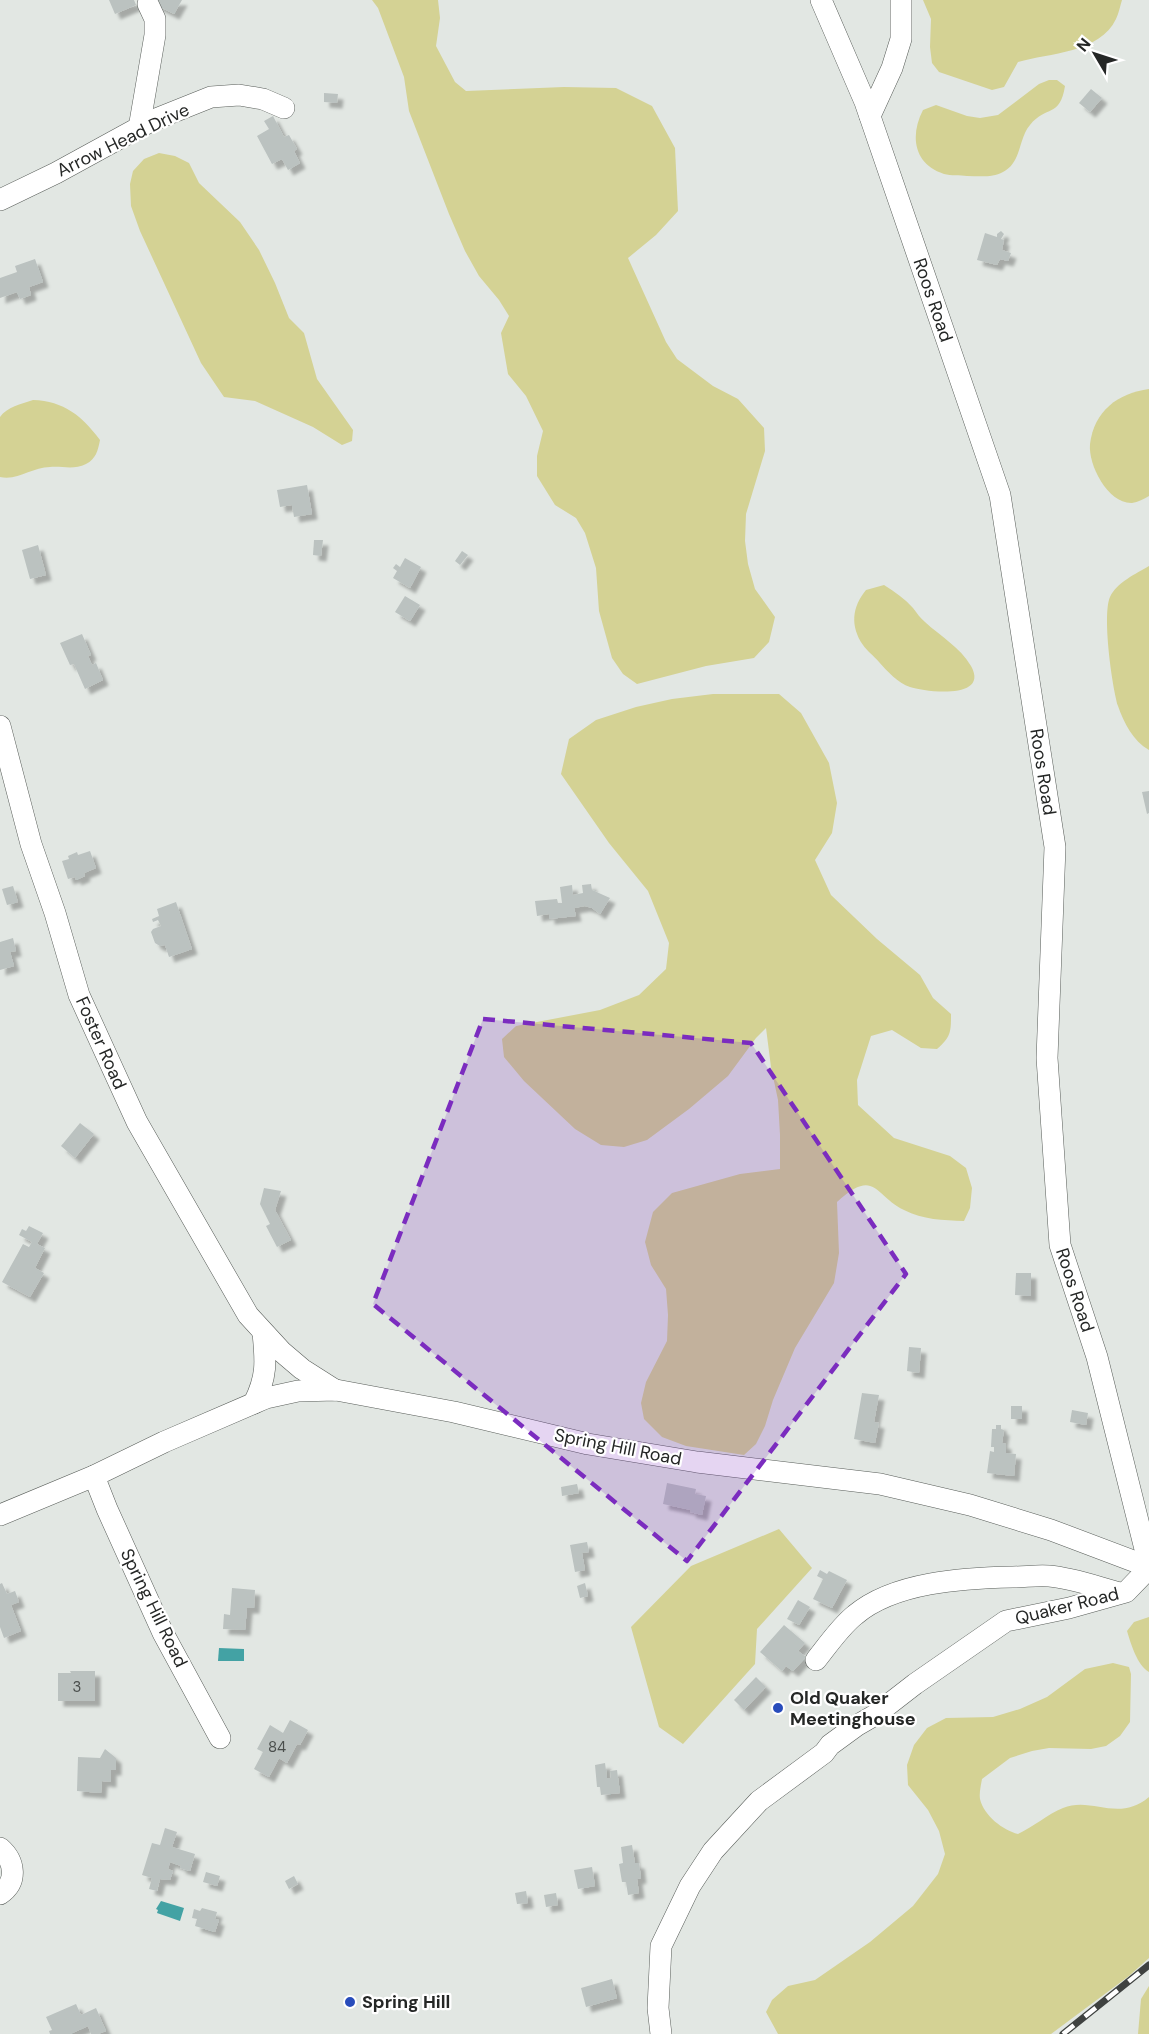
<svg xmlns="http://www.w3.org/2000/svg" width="1149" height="2034" viewBox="0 0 1149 2034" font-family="'DM Sans',sans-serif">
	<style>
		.green { fill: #d4d294 }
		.water { fill: #43a2a4 }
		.building { fill: #bbc2c0; filter: url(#shadow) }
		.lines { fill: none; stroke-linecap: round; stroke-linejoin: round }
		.minor-casing { stroke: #585d59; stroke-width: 22 }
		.minor { stroke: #fff; stroke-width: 21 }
		.rail-casing { stroke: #3f4240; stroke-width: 7 }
		.rail { stroke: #fff; stroke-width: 4.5; stroke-dasharray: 14; stroke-linecap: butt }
		.marked { fill: #7b2cbf; fill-opacity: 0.2; stroke: #7b2cbf; stroke-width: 4.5; stroke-dasharray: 12 8; stroke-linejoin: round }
		.poi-dot { fill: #284cbb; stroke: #fff; stroke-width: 2 }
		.labels { text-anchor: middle; stroke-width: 4.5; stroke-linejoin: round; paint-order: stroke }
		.number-label { font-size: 15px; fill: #4a4e4c }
		.street-label { font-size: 18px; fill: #252726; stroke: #fff }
		.poi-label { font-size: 18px; font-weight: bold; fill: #252726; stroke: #fff; text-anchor: start }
	</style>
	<defs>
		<filter id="shadow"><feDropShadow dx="5.5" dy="5.5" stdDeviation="1.5" flood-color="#0004"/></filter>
	</defs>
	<rect width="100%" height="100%" fill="#e2e7e3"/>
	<g class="green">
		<polygon points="372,0 438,0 440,18 436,46 455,82 466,91 564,87 616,88 652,106 675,148 678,211 656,235 628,258 666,342 677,359 713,386 738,399 764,428 765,451 746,514 745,541 748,564 755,589 775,617 769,642 754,658 706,666 637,684 623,674 612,658 599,611 596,568 585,533 576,518 555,505 537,476 537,456 543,431 526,396 508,374 501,333 509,316 499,300 479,276 465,251 449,214 409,111 404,77 378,8"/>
		<path d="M923,0h199c-2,6 -3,13 -6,19 -16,34 -67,34 -98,43l-14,25 -12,3 -53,-18 -7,-9 -2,-16 1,-28z"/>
		<path d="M1049,80h8l8,6c-5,32 -19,19 -35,39 -12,14 -8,37 -27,47 -11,6 -24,4 -36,4 -7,-1 -16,0 -23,-2 -31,-10 -34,-39 -21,-64l13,-5 31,11 13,2 18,-3 41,-31z"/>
		<polygon points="159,153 175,156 189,163 199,183 240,222 259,250 275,283 289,318 304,333 317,379 353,430 352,441 342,445 313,427 255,401 224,397 201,363 140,231 131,206 130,184 133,171 144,159"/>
		<path d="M1149,389v107c-5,3 -11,6 -17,7 -24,1 -44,-38 -42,-59 4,-33 28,-51 59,-55z"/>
		<path d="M33,400c31,1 49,16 67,40 -2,10 -4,19 -14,24 -12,6 -23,2 -36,3 -18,0 -32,14 -50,10v-60c7,-10 21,-13 33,-17z"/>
		<path d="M1149,566v184c-16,-9 -25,-27 -31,-44 -6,-20 -16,-91 -8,-109 7,-15 26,-23 39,-31z"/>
		<path d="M884,585c11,7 21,14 29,23 4,5 7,10 12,14 15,14 35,25 46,44 19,34 -46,26 -61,21 -12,-4 -23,-16 -31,-25 -5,-6 -12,-11 -16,-17 -13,-19 -11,-38 3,-55z"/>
		<path d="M713,694h66l22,19 28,50 8,40 -5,30 -17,27 16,35 46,44 43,36 13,23 18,16c0,18 0,23 -14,35l-16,-1 -29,-18 -21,6 -14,44 1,25 36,33 56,18 16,12 6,20 -2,20 -6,13c-21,-1 -41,-1 -60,-11 -30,-15 -29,-43 -67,-8l2,51 -5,30 -39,65 -22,52 -8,26 -9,18 -12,11 -58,-9 -24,-9 -18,-18 -3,-16 5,-21 21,-41 1,-26 -2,-26 -15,-24 -6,-23 8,-30 19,-19 68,-19 40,-5v-34l-2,-35 -7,-33 -5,-39 -10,10 -28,38 -39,33 -42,31 -23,7 -23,-2 -26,-16 -51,-48 -20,-24 -2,-18 14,-13 84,-16 39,-15 27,-26 3,-26 -21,-52 -39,-48 -48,-69 8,-35 27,-19 40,-13 36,-8z"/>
		<polygon points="779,1529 812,1568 757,1629 755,1664 683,1744 659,1727 631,1627 691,1566"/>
		<path d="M1149,1617v55c-12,-7 -18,-28 -22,-41l7,-9z"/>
		<path d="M1113,1663l16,4 2,7 -1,48 -10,14 -14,10 -15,3 -42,-1 -17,3 -22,7 -28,21c-1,6 -3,14 -2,20 4,17 23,31 38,35 15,-7 30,-20 45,-26 29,-12 55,15 86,-11v161l-20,18 -78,58h-273l-12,-22 6,-12 16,-14 27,-6 55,-38 43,-36 25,-32 7,-20 -6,-23 -11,-21 -20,-25 -1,-20 7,-20 13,-17 19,-10 47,-1 27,-8 27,-12 38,-28z"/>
		<polygon points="1149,1986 1149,2034 1138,2034 1141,1999"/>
	</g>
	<g class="water">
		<polygon points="219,1648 244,1649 244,1661 218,1661"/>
		<polygon points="161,1901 184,1908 180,1921 157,1913 158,1910 156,1909"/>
	</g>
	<g class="building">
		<polygon points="109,0 134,0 136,5 115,14"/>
		<polygon points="158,0 182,0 174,14 156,5"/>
		<polygon points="1091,89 1102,98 1090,112 1079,103"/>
		<polygon points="324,93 338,94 337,103 324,102"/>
		<polygon points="273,116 284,137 289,135 297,149 294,151 300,163 288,170 282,159 272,164 257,136 269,129 264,121"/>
		<polygon points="1001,231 1004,234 1001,239 1004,240 1002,250 1011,253 1008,261 1000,259 997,265 977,260 985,233 997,237 997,234"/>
		<polygon points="35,259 43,282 29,287 31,295 20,299 17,292 0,298 0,278 17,272 15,266"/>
		<polygon points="307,485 312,514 294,517 292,505 280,507 277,490"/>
		<polygon points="314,540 323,540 321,556 313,555"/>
		<polygon points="38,545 46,575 30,579 22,550"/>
		<polygon points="462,551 468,555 460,565 455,561"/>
		<polygon points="405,558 421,567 410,588 393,578 397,571 393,568 396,564 400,567"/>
		<polygon points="405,596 420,605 410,621 395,612"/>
		<polygon points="82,634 91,655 88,656 92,665 96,663 103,680 85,689 74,664 70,665 60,643"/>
		<polygon points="1149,791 1149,813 1147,814 1142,792"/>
		<polygon points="90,851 96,868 84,873 85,876 76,880 75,877 68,879 62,861 69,859 68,856 77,852 78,855"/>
		<polygon points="591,884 592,890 610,898 600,914 592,908 585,906 574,908 576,916 549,919 549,914 537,916 535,901 557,899 558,903 562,903 560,887 572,885 573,895 583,893 582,885"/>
		<polygon points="13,886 18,902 7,905 2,889"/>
		<polygon points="176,902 192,949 169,957 165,945 160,946 155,943 151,932 153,929 161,926 158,920 153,922 152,919 159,916 157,909"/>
		<polygon points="13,938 16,951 10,952 14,966 0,970 0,942"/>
		<polygon points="80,1123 94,1134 75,1158 61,1146"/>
		<polygon points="264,1188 281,1191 275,1210 291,1240 277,1247 266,1226 270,1224 260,1204"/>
		<polygon points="29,1226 43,1233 37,1244 45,1248 35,1268 44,1273 30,1297 2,1282 23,1244 29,1247 32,1242 19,1235 22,1229 26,1231"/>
		<polygon points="1016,1273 1031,1273 1031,1296 1015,1295"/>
		<polygon points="909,1347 921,1348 919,1373 907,1371"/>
		<polygon points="862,1393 879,1395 874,1422 879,1423 875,1443 854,1439"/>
		<rect x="1011" y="1406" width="11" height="13"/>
		<polygon points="1072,1410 1088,1413 1086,1425 1070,1422"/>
		<polygon points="996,1425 1001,1425 1001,1429 1004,1430 1002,1443 1006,1444 1006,1453 1016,1454 1014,1476 987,1473 990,1451 994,1452 994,1447 991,1447 992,1429 996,1429"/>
		<polygon points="667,1483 696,1489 695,1494 706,1496 702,1515 690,1512 691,1510 663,1504"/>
		<polygon points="577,1484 579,1493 562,1496 561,1487"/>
		<polygon points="587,1542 589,1552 582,1553 585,1570 575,1572 570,1545"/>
		<polygon points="820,1570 827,1574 829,1571 847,1580 832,1608 813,1599 823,1579 817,1576"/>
		<polygon points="2,1583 7,1594 15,1591 19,1602 11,1605 21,1631 4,1638 0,1627 0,1584"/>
		<polygon points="585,1583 588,1596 580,1598 577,1586"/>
		<polygon points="232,1588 255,1590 254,1608 247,1608 245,1630 223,1629 224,1614 230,1615"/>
		<polygon points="798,1600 810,1607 799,1625 787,1619"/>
		<polygon points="784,1625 805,1643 798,1651 806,1657 793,1671 786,1666 782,1671 760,1652"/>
		<polygon points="70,1671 95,1671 95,1701 58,1701 58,1673 71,1673"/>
		<polygon points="756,1677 766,1687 744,1710 734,1700"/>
		<polygon points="290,1720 308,1730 300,1745 297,1744 287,1763 279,1758 269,1777 254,1769 263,1752 257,1749 270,1725 283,1733"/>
		<polygon points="105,1749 116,1758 116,1770 111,1770 111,1782 102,1781 101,1793 77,1791 78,1757 100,1758"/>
		<polygon points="605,1763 607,1778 611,1778 610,1771 617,1770 620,1793 601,1795 600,1787 597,1787 595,1765"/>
		<polygon points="165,1828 177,1832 172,1847 195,1854 190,1871 180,1868 181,1866 170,1862 168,1869 173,1871 170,1880 160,1879 157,1891 149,1889 152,1878 142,1875 152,1843 160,1845"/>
		<polygon points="632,1845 635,1863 639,1863 641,1878 637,1879 639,1893 628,1895 626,1882 622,1882 619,1864 623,1863 621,1847"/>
		<polygon points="592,1867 595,1886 578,1889 574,1870"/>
		<polygon points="206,1872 220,1876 217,1886 203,1882"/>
		<polygon points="294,1876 298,1884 289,1889 285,1881"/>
		<polygon points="526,1891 528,1903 517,1904 515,1893"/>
		<polygon points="556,1893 558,1905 546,1907 544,1895"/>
		<polygon points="202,1908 217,1912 215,1919 219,1920 215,1932 195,1926 197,1919 192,1918 194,1909 200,1911"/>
		<polygon points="612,1979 617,1998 586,2007 581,1988"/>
		<polygon points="76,2004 81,2015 96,2008 106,2031 98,2034 91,2034 88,2026 70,2034 50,2034 49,2031 52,2030 46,2017"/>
	</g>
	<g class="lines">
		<defs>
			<g id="minor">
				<polyline points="821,0 865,102 1000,495 1055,847 1047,1058 1060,1245 1097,1357 1149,1565"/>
				<polyline points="870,116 892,68 901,39 901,0"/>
				<polyline points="139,128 155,35 155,19 148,4"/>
				<polyline points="0,200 56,173 151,121 211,97 239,95 263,99 284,108"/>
				<polyline points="0,726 31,844 55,913 79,995 137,1122 248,1315 282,1352 302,1369 335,1390"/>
				<path d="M254,1403c13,-26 12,-41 9,-70"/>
				<polyline points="94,1476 107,1509 163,1633 220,1738"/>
				<polyline points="0,1515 94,1476 164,1442 266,1398 298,1391 336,1390 454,1412 588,1444 697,1462 880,1484 970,1505 1051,1530 1149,1567"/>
				<path d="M816,1660c12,-15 24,-33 39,-45 39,-33 108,-37 158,-38 12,0 24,-2 36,-1 24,2 48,11 71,17"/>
				<path d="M0,1848c15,13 18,34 0,46"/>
				<polyline points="661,2034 658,2008 661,1946 690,1886 713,1851 759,1801 824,1753 830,1745 856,1726 875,1715 915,1684 1006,1621 1069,1608 1126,1592 1149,1568"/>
			</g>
		</defs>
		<use href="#minor" class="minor-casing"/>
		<use href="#minor" class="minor"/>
		<defs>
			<polyline id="rail" points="1063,2034 1149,1965"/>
		</defs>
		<use href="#rail" class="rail-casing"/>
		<use href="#rail" class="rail"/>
	</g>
	<path class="marked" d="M483,1019l268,24 155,231 -219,287 -314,-257z"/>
	<g class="poi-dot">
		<circle cx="778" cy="1708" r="6"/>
		<circle cx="350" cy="2002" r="6"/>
	</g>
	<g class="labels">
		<g class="number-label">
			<text x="77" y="1692">3</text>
			<text x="277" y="1752">84</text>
		</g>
		<g class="street-label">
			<text transform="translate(123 140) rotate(-26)" y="6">Arrow Head Drive</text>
			<text transform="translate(933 300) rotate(71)" y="6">Roos Road</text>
			<text transform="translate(1043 772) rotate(81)" y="6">Roos Road</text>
			<text transform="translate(101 1043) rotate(66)" y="6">Foster Road</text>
			<text transform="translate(1075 1290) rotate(72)" y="6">Roos Road</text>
			<text transform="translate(618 1447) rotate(11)" y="6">Spring Hill Road</text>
			<text transform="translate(1067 1606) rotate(-14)" y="6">Quaker Road</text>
			<text transform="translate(154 1608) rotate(64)" y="6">Spring Hill Road</text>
		</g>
		<g class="poi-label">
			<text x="790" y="1704">Old Quaker<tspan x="790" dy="21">Meetinghouse</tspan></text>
			<text x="362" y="2008">Spring Hill</text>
		</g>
	</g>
	<g transform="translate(1095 54) rotate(309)" stroke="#ffffff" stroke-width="4.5" paint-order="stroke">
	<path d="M0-4.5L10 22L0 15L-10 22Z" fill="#252726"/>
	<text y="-9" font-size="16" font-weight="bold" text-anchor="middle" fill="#252726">N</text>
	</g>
</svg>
